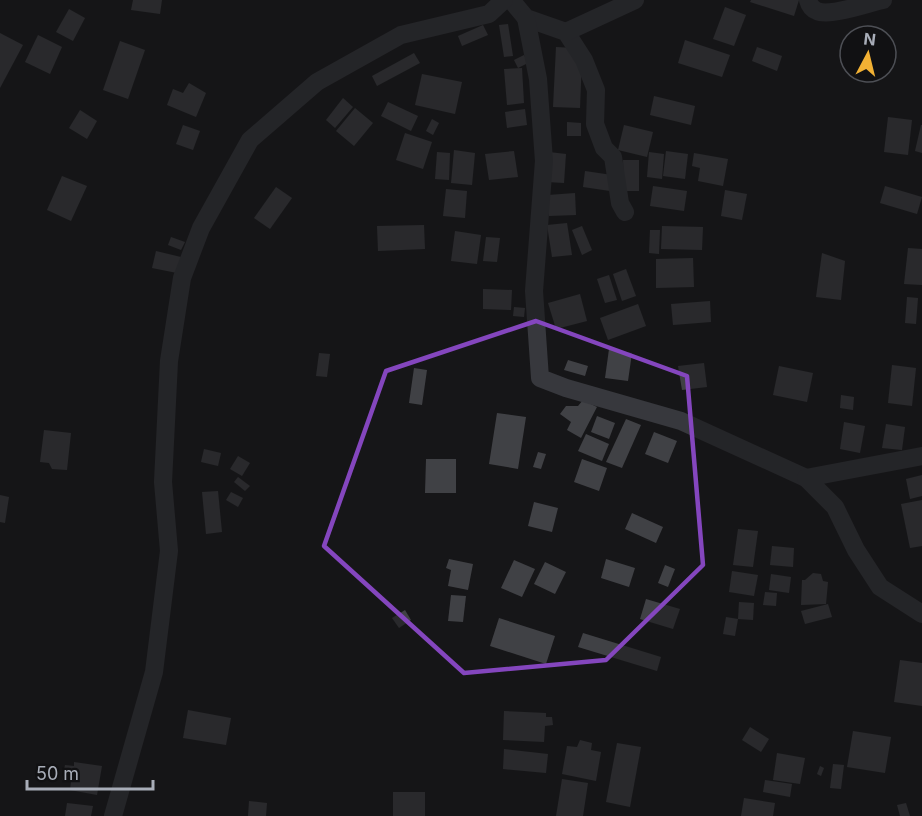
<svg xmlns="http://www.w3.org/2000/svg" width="922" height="816" viewBox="0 0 922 816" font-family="Inter,sans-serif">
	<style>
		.building { fill: #404145 }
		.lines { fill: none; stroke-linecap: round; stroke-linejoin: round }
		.street { stroke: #37383d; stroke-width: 18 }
		.marked { fill: none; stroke: #8446be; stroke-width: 4.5; stroke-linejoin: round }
	</style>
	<rect width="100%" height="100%" fill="#161618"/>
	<g class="building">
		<polygon points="133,0 162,0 160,14 131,10"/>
		<polygon points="751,0 799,0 794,16 750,2"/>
		<polygon points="725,7 746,15 734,46 713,39"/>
		<polygon points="69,9 85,18 73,41 56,32"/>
		<polygon points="508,24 513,56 504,57 499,25"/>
		<polygon points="483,25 488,35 462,46 458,36"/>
		<polygon points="0,33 23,45 0,88"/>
		<polygon points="38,35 62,47 50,74 25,62"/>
		<polygon points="685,40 730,55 722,77 678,63"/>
		<polygon points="120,41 145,50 128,99 103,90"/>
		<polygon points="556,47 574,48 582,58 580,108 553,107"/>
		<polygon points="757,47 782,56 777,71 752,61"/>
		<polygon points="414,53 420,63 377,86 372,76"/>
		<polygon points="524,55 528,63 518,68 514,60"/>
		<polygon points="522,68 524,103 507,105 504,69"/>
		<polygon points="422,74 462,82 455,114 415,105"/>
		<polygon points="189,83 206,93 196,117 167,105 173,89 183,93"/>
		<polygon points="654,96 695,106 691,125 650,115"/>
		<polygon points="343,98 353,107 335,128 326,120"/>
		<polygon points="388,102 418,116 411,131 381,116"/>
		<polygon points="355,108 373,123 354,146 336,131"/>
		<polygon points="525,109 527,125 507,128 505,112"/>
		<polygon points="80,110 97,121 87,139 69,128"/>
		<polygon points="888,117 912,120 908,155 884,152"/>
		<polygon points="432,119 439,123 433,135 426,131"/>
		<polygon points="567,122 581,123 581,136 567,136"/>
		<polygon points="183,125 200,131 193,150 176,144"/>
		<polygon points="624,125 653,132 647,157 618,150"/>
		<polygon points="921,125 922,125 922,153 915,151"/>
		<polygon points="405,133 432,142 423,169 396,160"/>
		<polygon points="454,150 475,153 472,185 451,183"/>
		<polygon points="514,151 518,177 489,180 485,154"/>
		<polygon points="666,151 688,154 685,179 663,176"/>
		<polygon points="437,152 450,153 449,180 435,179"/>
		<polygon points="549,152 566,154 564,183 547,182"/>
		<polygon points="649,152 664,154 662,179 647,177"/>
		<polygon points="694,153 728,159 723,186 698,181 700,168 692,166"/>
		<polygon points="623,160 639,160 639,191 624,191"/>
		<polygon points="585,171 612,175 610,191 583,187"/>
		<polygon points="62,176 87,186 71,221 47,210"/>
		<polygon points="653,186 687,191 684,211 650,206"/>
		<polygon points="885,186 922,197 917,214 880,203"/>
		<polygon points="276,187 292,198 270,229 254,218"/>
		<polygon points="446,189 467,191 465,218 443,216"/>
		<polygon points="725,190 747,194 742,220 721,216"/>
		<polygon points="575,193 576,215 549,216 548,195"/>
		<polygon points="567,223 572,255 552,257 547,225"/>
		<polygon points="424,225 425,249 378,251 377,226"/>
		<polygon points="582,226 592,250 582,255 572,230"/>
		<polygon points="662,226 703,227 702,250 661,249"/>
		<polygon points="650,230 660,230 659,254 649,253"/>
		<polygon points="455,231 481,235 477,264 451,261"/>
		<polygon points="171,237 185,242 181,250 168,245"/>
		<polygon points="486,237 500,238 497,262 483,261"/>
		<polygon points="908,248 922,249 922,285 904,284"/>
		<polygon points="156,251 181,257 177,273 152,268"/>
		<polygon points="822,253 845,261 841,300 816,297"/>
		<polygon points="693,258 694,287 656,288 656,259"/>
		<polygon points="626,269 636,296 622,301 613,274"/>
		<polygon points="609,275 617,300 605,303 597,279"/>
		<polygon points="483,289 512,290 511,310 483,309"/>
		<polygon points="580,294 587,321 556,329 548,303"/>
		<polygon points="907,297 918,298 916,324 905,323"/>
		<polygon points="710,301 711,322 673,325 671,304"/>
		<polygon points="638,304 646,326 608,340 600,318"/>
		<polygon points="514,307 525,308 524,317 513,316"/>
		<polygon points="609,349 632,353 628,381 605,378"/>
		<polygon points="319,353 330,354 327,377 316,376"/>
		<polygon points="568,360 588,366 585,376 564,370"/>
		<polygon points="704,363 707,387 682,390 678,366"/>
		<polygon points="892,365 916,368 912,406 888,403"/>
		<polygon points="779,366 813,373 807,402 773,395"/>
		<polygon points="414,368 427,370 422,405 409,403"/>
		<polygon points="841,395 854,397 853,410 840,408"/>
		<polygon points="583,400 597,407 581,438 567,430 571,422 560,414 566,406 578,406"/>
		<polygon points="497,413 526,417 518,469 489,464"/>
		<polygon points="597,416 615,423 609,439 591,432"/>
		<polygon points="626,419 641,425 622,468 606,462"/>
		<polygon points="844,422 865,426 860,453 840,449"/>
		<polygon points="886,424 905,427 902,450 882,448"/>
		<polygon points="44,430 71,433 67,470 52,469 49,463 40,462"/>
		<polygon points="654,432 677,441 668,463 645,454"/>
		<polygon points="586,434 609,444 602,461 578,451"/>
		<polygon points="204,449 221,453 218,466 201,462"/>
		<polygon points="538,452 546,454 541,469 533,467"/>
		<polygon points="238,456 250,463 242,476 230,469"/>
		<polygon points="426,459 456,459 456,493 425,493"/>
		<polygon points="582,459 607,468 599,491 574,482"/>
		<polygon points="922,475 922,496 910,499 906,479"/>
		<polygon points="238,477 250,486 245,491 234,482"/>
		<polygon points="218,491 222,532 206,534 202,492"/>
		<polygon points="231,492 243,498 238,507 226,500"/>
		<polygon points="0,495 9,497 5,523 0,522"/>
		<polygon points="922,500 922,546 910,548 901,504"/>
		<polygon points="534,502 558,508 552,532 528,526"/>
		<polygon points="632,513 663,527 656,543 625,529"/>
		<polygon points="738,529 758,531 753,567 733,565"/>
		<polygon points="772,546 794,548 793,567 770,565"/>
		<polygon points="449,559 473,564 468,590 448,586 451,570 446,568"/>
		<polygon points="606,559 635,568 629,587 601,578"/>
		<polygon points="514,560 535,569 522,597 501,588"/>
		<polygon points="545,562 566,572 555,594 534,584"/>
		<polygon points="665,565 675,569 668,587 658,583"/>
		<polygon points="732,571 758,575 754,596 729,592"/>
		<polygon points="813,573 821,574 823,581 828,582 826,604 801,605 802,580 805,580"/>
		<polygon points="771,574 791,577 789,593 769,590"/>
		<polygon points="765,592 777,593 776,606 763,605"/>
		<polygon points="451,595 466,596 463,622 448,621"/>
		<polygon points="646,599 680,609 673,629 640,619"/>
		<polygon points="739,602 754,603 753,620 738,619"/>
		<polygon points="828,604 832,617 805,624 801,611"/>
		<polygon points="405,610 411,620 399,628 392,618"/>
		<polygon points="726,617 738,619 735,636 723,634"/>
		<polygon points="499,618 555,636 546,664 490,646"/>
		<polygon points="583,633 661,657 657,671 578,647"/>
		<polygon points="900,660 922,663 922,706 894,702"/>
		<polygon points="188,710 231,718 226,745 183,738"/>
		<polygon points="504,711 546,713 546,717 552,717 553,725 545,726 544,742 503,740"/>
		<polygon points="750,727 769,739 761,752 742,740"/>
		<polygon points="853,731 891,737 885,773 847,767"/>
		<polygon points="580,740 592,743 591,750 601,752 596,781 562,774 567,746 577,747"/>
		<polygon points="617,743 641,747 630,807 606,802"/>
		<polygon points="504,749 548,754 546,773 503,769"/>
		<polygon points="777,753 805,758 800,784 773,780"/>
		<polygon points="74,762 102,766 97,795 70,790 71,781 62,780 65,765 74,766"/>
		<polygon points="833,764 844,765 841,789 830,788"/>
		<polygon points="820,766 824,768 821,776 817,774"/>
		<polygon points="562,779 588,783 583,816 556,816"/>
		<polygon points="765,780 792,784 790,797 763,792"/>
		<rect x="393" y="792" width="32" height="24"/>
		<polygon points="744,798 775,803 773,816 741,816"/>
		<polygon points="249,801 267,803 266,816 248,816"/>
		<polygon points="67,803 93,806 91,816 65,816"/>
		<polygon points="906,803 910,816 900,816 897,805"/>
	</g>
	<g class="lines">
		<g class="street">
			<polyline points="511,0 526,18 566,32 584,60 596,90 595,124 604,148 613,157 620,203 625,212"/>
			<path d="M808,0c1,4 4,9 9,11 13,6 51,-8 66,-11"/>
			<polyline points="526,18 538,79 544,161 534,291 540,378 566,388 681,421 806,478"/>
			<polyline points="566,32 635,0"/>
			<polyline points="922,456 806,478 835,507 856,550 880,587 922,614"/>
			<polyline points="113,816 154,672 169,551 163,482 169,361 182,278 201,228 250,140 317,82 401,35 489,14 504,0"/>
		</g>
	</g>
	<path d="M0 0H922V816H0ZM536,321l151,55 16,189 -97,95 -142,13 -140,-127 62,-175z" fill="#161618" fill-opacity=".55" fill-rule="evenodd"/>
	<path class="marked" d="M536,321l151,55 16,189 -97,95 -142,13 -140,-127 62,-175z"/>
	<g transform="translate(868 54) rotate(7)"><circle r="28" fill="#111113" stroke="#4d4f55" stroke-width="1.5"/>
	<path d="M0-4.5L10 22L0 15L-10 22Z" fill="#f2b134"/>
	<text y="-9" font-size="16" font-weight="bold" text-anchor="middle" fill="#a8adb8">N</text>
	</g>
	<path d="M27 780v9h126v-9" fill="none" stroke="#a8adb8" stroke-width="3"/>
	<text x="36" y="780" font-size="18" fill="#a8adb8" stroke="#111113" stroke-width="4.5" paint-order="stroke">50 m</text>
</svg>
